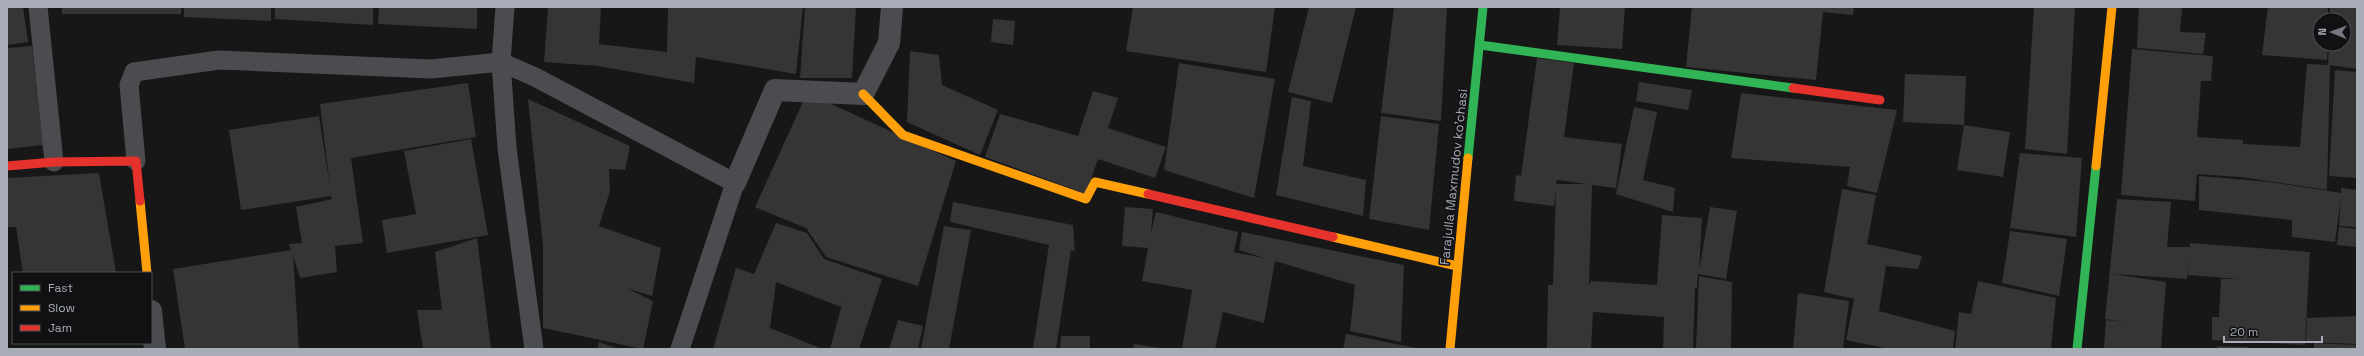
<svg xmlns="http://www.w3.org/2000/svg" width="2364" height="356" viewBox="0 0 2364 356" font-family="'Space Grotesk',sans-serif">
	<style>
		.building { fill: #353536; fill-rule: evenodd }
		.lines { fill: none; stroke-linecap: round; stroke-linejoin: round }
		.lane { stroke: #4b4c50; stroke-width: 19 }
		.street { stroke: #4b4c50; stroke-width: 22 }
		.fast { stroke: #30b455; stroke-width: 9 }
		.slow { stroke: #ff9f0a; stroke-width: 9 }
		.jam { stroke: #e5322d; stroke-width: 9 }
		.labels { text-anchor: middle; stroke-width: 3; stroke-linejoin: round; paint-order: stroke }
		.street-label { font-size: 13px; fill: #a8adb8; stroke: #111113 }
	</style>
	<rect width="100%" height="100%" fill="#171717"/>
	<g class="building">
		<polygon points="7,7 23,7 28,42 7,45"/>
		<rect x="62" y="7" width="119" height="7"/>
		<polygon points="184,7 271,7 271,21 184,17"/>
		<polygon points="275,7 373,7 373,25 275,19"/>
		<polygon points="379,7 477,7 477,29 378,24"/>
		<polygon points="548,7 601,7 599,44 667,52 668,7 803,7 796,74 696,57 694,83 598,66 544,62"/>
		<polygon points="805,7 856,7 852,78 800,78"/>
		<polygon points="1133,7 1275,7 1266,72 1126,51"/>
		<polygon points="1309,7 1356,7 1332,103 1288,92"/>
		<polygon points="1394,7 1447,7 1441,121 1381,113"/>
		<polygon points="1560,7 1625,7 1622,49 1557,45"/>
		<polygon points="1692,7 1854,7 1853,15 1823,12 1816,80 1686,67"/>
		<polygon points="2034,7 2075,7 2067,154 2025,149"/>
		<polygon points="2139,7 2182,7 2180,32 2206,33 2203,54 2137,48"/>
		<polygon points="2268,7 2328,7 2328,20 2320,20 2320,44 2328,44 2327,60 2262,55"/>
		<polygon points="2330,7 2357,7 2357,69 2330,65 2327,190 2241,177 2197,174 2195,201 2121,195 2132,49 2213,56 2211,81 2201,81 2197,137 2243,140 2243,144 2300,147 2307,64 2328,65 2329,44 2344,44 2344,20 2330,20"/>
		<polygon points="993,19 1015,21 1013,45 991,42"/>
		<polygon points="32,46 43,145 7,149 7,48"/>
		<polygon points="910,51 939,55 942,85 998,110 980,155 907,122"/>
		<path d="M1537,58l37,5 -10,74 58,7 -6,44 -24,-3 -3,101 2,-5 66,4 5,-70 40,3 -3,53 11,-64 27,4 -11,68 -28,-5 -1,14h-2l-2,61h-30l1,-32 -71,-5 -2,37h-44l1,-64h5l3,-96 -2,17 -40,-5 2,-26 5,1zM1557,180l30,4h-31z"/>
		<polygon points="1179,63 1275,79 1254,198 1164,170"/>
		<polygon points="2335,70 2357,72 2357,178 2329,176"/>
		<polygon points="1905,74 1966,76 1964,125 2010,132 2003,177 1957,170 1964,125 1903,122"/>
		<polygon points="1639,82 1692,90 1688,110 1636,101"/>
		<polygon points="468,83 476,137 351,158 363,243 335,246 337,272 300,278 293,255 299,349 185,349 173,269 291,250 289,244 302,243 296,207 332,199 331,196 241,210 229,130 319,116 330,188 320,104"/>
		<polygon points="1093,91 1118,98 1108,128 1166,147 1155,178 1098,159 1086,194 985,157 1000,114 1078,136"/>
		<polygon points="807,93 956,161 918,286 826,257 806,228 755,207"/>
		<polygon points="1741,93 1897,110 1877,193 1847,186 1850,167 1731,158"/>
		<polygon points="1292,97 1311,101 1303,166 1366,180 1363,216 1276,195"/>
		<polygon points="528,99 630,146 625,170 609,169 610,191 599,226 661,248 652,296 626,288 653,301 643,349 543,328 543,246"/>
		<polygon points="1634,107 1657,112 1643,180 1675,188 1673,212 1616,194"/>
		<polygon points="1381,116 1439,124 1429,230 1369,219"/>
		<polygon points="471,139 488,235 387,253 382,220 416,214 404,151"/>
		<polygon points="2020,153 2082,158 2076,237 2010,228"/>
		<polygon points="99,173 116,273 23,273 16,227 7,227 7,178"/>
		<polygon points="2199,176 2270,182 2341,193 2341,188 2357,190 2357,227 2339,226 2341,198 2335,242 2292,237 2292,220 2199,210"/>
		<polygon points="1842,189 1876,195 1867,244 1922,256 1918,269 1886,266 1879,311 1955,331 1953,349 1889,349 1846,340 1854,299 1824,292"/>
		<polygon points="2117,199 2171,202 2167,247 2190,247 2190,243 2310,252 2305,345 2212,340 2212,317 2219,317 2221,279 2239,279 2188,275 2189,258 2187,279 2113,274 2166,282 2161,349 2104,349 2106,320 2125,322 2105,319"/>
		<polygon points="953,202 1073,225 1075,251 1071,250 1056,349 1033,349 1049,245 950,222"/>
		<polygon points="1125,207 1153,209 1151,233 1156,212 1238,232 1234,252 1264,258 1239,250 1242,232 1404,265 1401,342 1350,331 1355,285 1275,261 1264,323 1223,312 1215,349 1182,349 1192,290 1142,281 1148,248 1122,246"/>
		<polygon points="776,223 807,233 824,259 882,279 859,349 830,349 844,297 841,307 776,282 770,328 823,349 713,349 736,268 754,274"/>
		<polygon points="944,226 971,230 949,349 921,349"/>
		<polygon points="2339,227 2357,229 2357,247 2337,245"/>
		<polygon points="2010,231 2067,239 2059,296 2002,283"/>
		<polygon points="477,238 491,349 423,349 417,310 442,310 435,252"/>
		<polygon points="1699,276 1732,282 1731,349 1696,349"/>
		<polygon points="1978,281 2056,298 2051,349 1955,349 1959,312 1971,314"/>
		<polygon points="1798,293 1849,301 1843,348 1793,349"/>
		<polygon points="2357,316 2357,344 2306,342 2307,318"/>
		<polygon points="898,320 923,326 918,349 889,349"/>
		<polygon points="1346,334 1416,348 1416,349 1343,349"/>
		<polygon points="1061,336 1090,336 1090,349 1060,349"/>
		<polygon points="599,342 619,349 597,349"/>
		<polygon points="2314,343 2357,345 2357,349 2314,349"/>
		<polygon points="1134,344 1160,348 1160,349 1133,349"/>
		<polygon points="2217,346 2248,347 2248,349 2217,349"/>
	</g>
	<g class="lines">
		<g class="lane">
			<polyline points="38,7 54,162"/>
			<polyline points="136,161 129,85 134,72 219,60 431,69 501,62 505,7"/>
			<polyline points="534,349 507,148 501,62 535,77 735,183 680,349"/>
		</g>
		<g class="street">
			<polyline points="735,183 775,90 863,94 889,43 892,7"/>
			<polyline points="151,311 155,349"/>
		</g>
		<g class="fast">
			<polyline points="1480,45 1793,88"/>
			<polyline points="1468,158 1483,7"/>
			<polyline points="2077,349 2096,166"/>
		</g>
		<g class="slow">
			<polyline points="863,94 903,135 1086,199 1095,182 1148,194"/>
			<polyline points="2096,166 2112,7"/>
			<polyline points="140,201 147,273"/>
			<polyline points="1333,237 1457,266"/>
			<polyline points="1450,349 1468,158"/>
		</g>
		<g class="jam">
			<polyline points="1793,88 1880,100"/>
			<polyline points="7,166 54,162 136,161 140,201"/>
			<polyline points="1148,194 1333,237"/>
		</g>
	</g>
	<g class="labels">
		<g class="street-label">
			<text transform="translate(1453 177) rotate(-84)" y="5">Farajulla Maxmudov ko'chasi</text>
		</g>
	</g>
	<rect width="2364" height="356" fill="none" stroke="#a8adb8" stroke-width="16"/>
	<rect x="12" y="272" width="140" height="72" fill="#111113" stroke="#4d4f55"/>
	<rect x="20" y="285" width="20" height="6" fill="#30b455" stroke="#4d4f55"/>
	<text x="48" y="292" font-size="12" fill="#a8adb8">Fast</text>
	<rect x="20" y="305" width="20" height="6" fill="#ff9f0a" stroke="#4d4f55"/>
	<text x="48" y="312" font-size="12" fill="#a8adb8">Slow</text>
	<rect x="20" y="325" width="20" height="6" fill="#e5322d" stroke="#4d4f55"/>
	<text x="48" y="332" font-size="12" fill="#a8adb8">Jam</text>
	<g transform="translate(2332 32) rotate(271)"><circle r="19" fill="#111113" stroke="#4d4f55"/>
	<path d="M0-3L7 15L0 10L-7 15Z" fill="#757880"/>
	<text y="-6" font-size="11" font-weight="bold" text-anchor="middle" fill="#a8adb8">N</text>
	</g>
	<path d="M2224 336v6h98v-6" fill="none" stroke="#a8adb8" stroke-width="2"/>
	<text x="2230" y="336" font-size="12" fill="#a8adb8" stroke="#111113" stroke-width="3" paint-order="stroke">20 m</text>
</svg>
